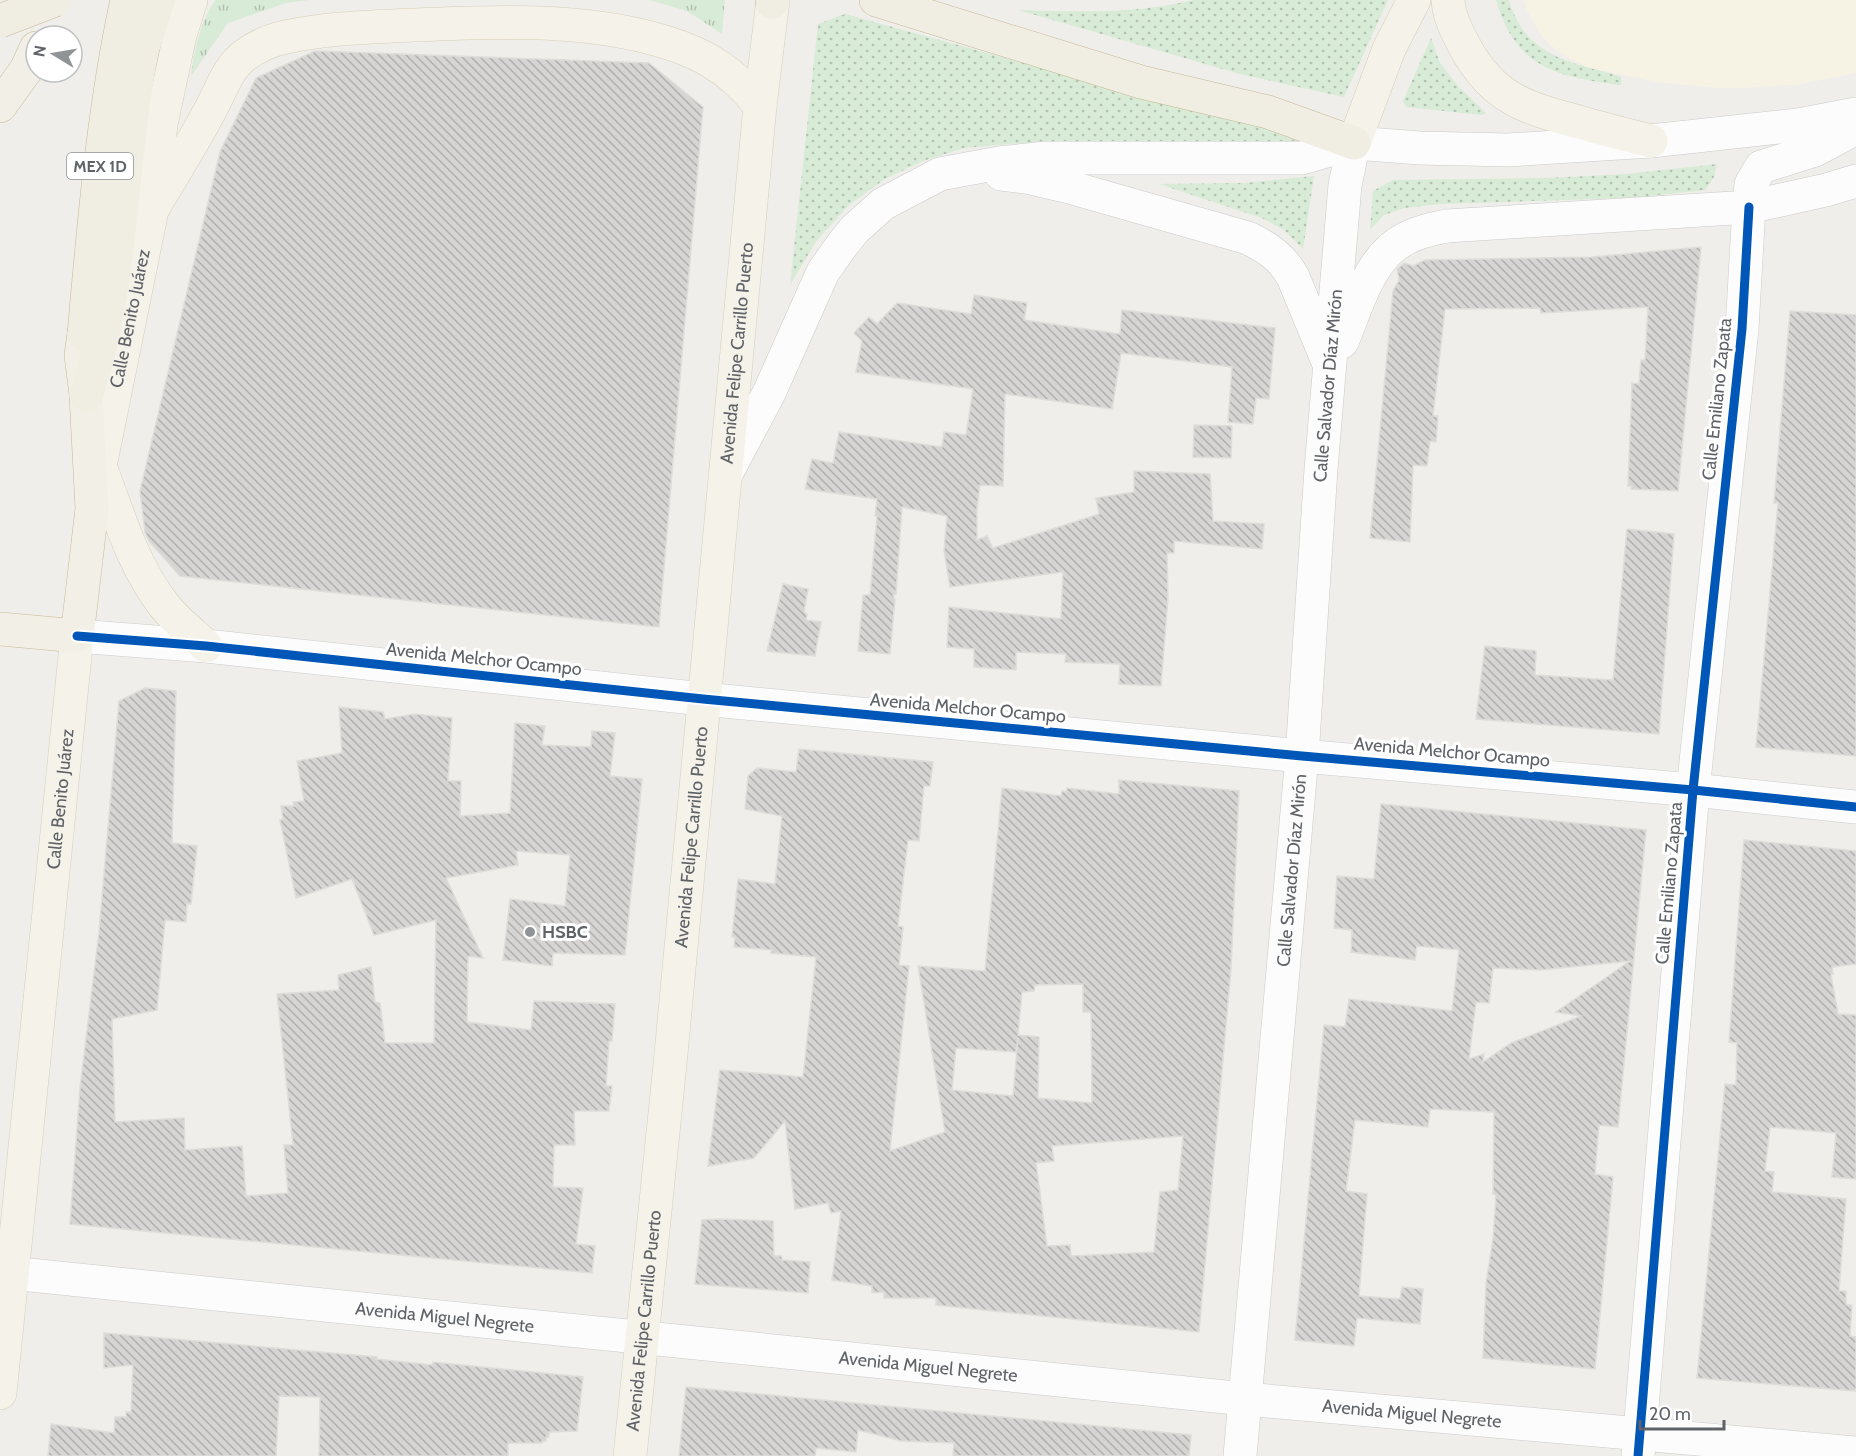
<svg xmlns="http://www.w3.org/2000/svg" width="1856" height="1456" viewBox="0 0 1856 1456" font-family="Cabin,sans-serif">
	<style>
		.commercial { fill: #f7f3e4 }
		.grass { fill: url(#grass-dots) }
		.park { fill: url(#park-tufts) }
		.building { fill: url(#building-back-hatch); stroke: #deddd9; stroke-width: 1.5; fill-rule: evenodd }
		.lines { fill: none; stroke-linecap: round; stroke-linejoin: round }
		.tertiary-casing { stroke: #cbcccc; stroke-width: 34 }
		.secondary-casing { stroke: #cacacb; stroke-width: 34 }
		.primary-casing { stroke: #d7ceb8; stroke-width: 34 }
		.trunk-casing { stroke: #c8b996; stroke-width: 34 }
		.motorway-casing { stroke: #c8b996; stroke-width: 34 }
		.tertiary { stroke: #fdfcfc; stroke-width: 33 }
		.secondary { stroke: #fdfcfc; stroke-width: 33 }
		.primary { stroke: #f4f2e9; stroke-width: 33 }
		.trunk { stroke: #f2f0e6; stroke-width: 33 }
		.motorway { stroke: #f0ede3; stroke-width: 33 }
		.motorway-bridge-casing { stroke: #c8b996; stroke-width: 34; stroke-linecap: butt }
		.motorway-bridge { stroke: #f0ede3; stroke-width: 33 }
		.cycleway-casing { stroke: #fff; stroke-width: 13 }
		.cycleway { stroke: #0057b8; stroke-width: 9 }
		.poi-dot { fill: #919496; stroke: #fff; stroke-width: 2 }
		.labels { text-anchor: middle; stroke-width: 6; stroke-linejoin: round; paint-order: stroke }
		.shield { fill: #fff; stroke: #8f9295; stroke-width: 1.5 }
		.shield-label { font-size: 16px; font-weight: bold; fill: #5f6368 }
		.street-label { font-size: 18px; fill: #5f6368; stroke: #fff }
		.poi-label { font-size: 18px; font-weight: bold; fill: #5f6368; stroke: #fff; text-anchor: start }
	</style>
	<defs>
		<pattern id="grass-dots" width="8" height="8" patternUnits="userSpaceOnUse" patternTransform="scale(1.5)"><rect width="8" height="8" fill="#d8ebd6"/><path d="M2 2h.1M6 6h.1" fill="none" stroke="#b2c2b1" stroke-width="1.8" stroke-linecap="round"/></pattern>
		<pattern id="park-tufts" width="24" height="20" patternUnits="userSpaceOnUse" patternTransform="scale(1.5)"><rect width="24" height="20" fill="#d8ebd6"/><path d="M3 7l-1-3M5 7V3M7 7l1-3M15 17l-1-3M17 17v-4M19 17l1-3" fill="none" stroke="#b2c2b1"/></pattern>
		<pattern id="building-back-hatch" width="6" height="6" patternUnits="userSpaceOnUse" patternTransform="scale(1.5)"><rect width="6" height="6" fill="#d6d5d3"/><path d="M-1 5l2 2M0 0l6 6M5-1l2 2" fill="none" stroke="#b1b0af"/></pattern>
	</defs>
	<rect width="100%" height="100%" fill="#efeeea"/>
	<polygon class="commercial" points="1524,0 1856,0 1856,73 1801,84 1745,88 1716,88 1657,82 1590,68 1570,59 1549,44 1540,33 1527,11"/>
	<g class="grass">
		<path d="M1194,0h194l-44,97 -104,-23 -222,-64c58,2 119,4 176,-10z"/>
		<path d="M1496,0h13c16,55 58,62 107,75l5,2v8c-63,-8 -106,-17 -125,-85z"/>
		<polygon points="845,14 1199,111 1306,138 1305,143 1020,143 964,148 923,161 885,179 849,205 817,240 790,285 818,24"/>
		<polygon points="1431,38 1440,63 1458,86 1486,113 1482,115 1406,107 1403,101"/>
		<polygon points="1717,164 1714,177 1705,190 1630,198 1440,204 1404,208 1384,215 1370,230 1373,191 1393,180 1546,178 1627,174"/>
		<polygon points="1314,176 1303,249 1284,230 1262,218 1159,184 1245,183"/>
	</g>
	<g class="park">
		<path d="M215,0h94l-23,3 -58,20 -37,53c3,-27 9,-52 24,-76z"/>
		<polygon points="649,0 725,0 722,34 687,11"/>
	</g>
	<g class="building">
		<polygon points="315,51 649,63 703,107 659,627 180,576 149,541 145,532 140,491 220,152 256,78"/>
		<polygon points="1701,247 1678,491 1631,489 1632,486 1628,486 1632,383 1639,384 1641,360 1645,360 1648,307 1541,313 1540,308 1445,309 1433,416 1438,416 1436,442 1430,441 1427,466 1413,465 1410,542 1370,538 1393,291 1399,280 1397,269 1404,263 1413,266 1425,260 1593,257"/>
		<polygon points="974,295 1027,303 1024,320 1120,334 1122,310 1275,328 1269,399 1256,398 1253,424 1228,422 1232,367 1121,353 1112,409 1005,394 1003,486 980,485 977,508 977,540 987,536 993,548 1099,514 1096,498 1134,492 1134,471 1210,474 1213,521 1264,524 1262,549 1174,541 1174,553 1167,553 1168,597 1161,686 1119,684 1120,664 1065,662 1066,654 1016,652 1016,670 974,667 974,649 947,647 949,607 1061,619 1063,572 950,587 944,550 947,516 902,507 896,594 893,595 895,600 890,654 858,651 863,595 870,595 877,516 875,516 877,499 805,489 812,459 833,463 839,432 942,447 944,432 966,435 973,389 856,372 862,341 854,333 869,317 877,324 897,303 971,314"/>
		<polygon points="1790,311 1856,315 1856,756 1756,747 1778,503 1774,503"/>
		<polygon points="1194,425 1232,426 1231,458 1193,457"/>
		<polygon points="1627,529 1674,534 1659,734 1476,719 1485,646 1536,651 1535,675 1613,680"/>
		<polygon points="783,584 808,589 804,612 807,614 806,620 821,622 815,656 767,651"/>
		<polygon points="145,688 176,691 172,843 197,846 191,904 187,904 186,922 165,920 157,1010 112,1019 115,1122 184,1118 185,1150 242,1146 246,1196 288,1193 284,1145 293,1145 277,994 339,990 338,975 371,967 375,1002 380,1003 385,1043 434,1043 436,920 374,935 352,879 296,898 280,820 283,819 281,806 294,806 293,802 304,801 297,761 342,753 339,707 383,712 385,719 415,714 452,718 448,781 461,781 460,816 510,813 515,723 545,726 542,745 591,747 592,731 615,733 610,776 642,779 625,955 553,953 552,966 503,960 510,899 565,906 570,855 516,851 518,865 446,878 483,958 468,956 467,1022 531,1030 534,1001 615,1004 612,1041 609,1041 606,1086 612,1086 609,1111 574,1111 575,1145 554,1145 553,1187 583,1188 576,1244 595,1246 592,1273 70,1224 80,1088 99,932 119,701"/>
		<path d="M799,749l134,13 -3,24h-6l-5,55 -11,-1 -10,86 5,1 -4,38 10,1 -19,185 55,-19 -27,-166 67,5 17,-183 59,8 1,-5 4,1 1,-4 52,6v-14l120,11 -8,177 -32,364 -263,-27v-7h-52v-6l-12,1v-7l-40,-6 9,-69 -10,2 -3,-10 -33,6 -10,-88 -31,37 -46,8 12,-96 83,7 13,-120 -45,-4 1,-3 -38,-3 1,-10h-3l6,-58 37,5 7,-68 -37,-7 3,-33 9,-8 39,4zM1083,984v28h8l1,91 -54,-5 1,-61 -21,-2 4,-43 12,-1 1,-6zM1018,1038l-5,58 -61,-6 4,-42 60,4zM1183,1136l-5,54 -18,2 -6,60 -83,4 -1,-11 -23,1 -11,-83 18,-2 -2,-15z"/>
		<path d="M1381,804l265,26 -28,297 -19,-2 -4,49 18,3 -18,192 -112,-11 3,-75 7,-44 3,-44 -3,-1 1,-82 -64,-3 -2,18 -73,-7 -9,71 21,3 -8,102 41,3 2,-12 21,2 -3,35 -63,-6 -3,28 -59,-6 29,-315 21,2 4,-28 103,12 7,-61 -42,-4 -2,14 -64,-8 1,-22 -18,-2 3,-52 37,3zM1630,961l-74,51 25,4 -70,27 -28,19 1,-8 -15,5 7,-57 13,1 4,-35 47,2z"/>
		<polygon points="1744,840 1856,851 1856,964 1832,967 1833,974 1831,975 1838,1014 1856,1015 1856,1179 1832,1177 1836,1133 1770,1127 1765,1171 1774,1172 1772,1192 1846,1199 1839,1291 1846,1291 1846,1305 1852,1305 1850,1336 1856,1337 1856,1391 1697,1378 1725,1084 1736,1085 1737,1043 1729,1042"/>
		<polygon points="720,1219 773,1221 774,1256 782,1256 782,1260 810,1262 808,1293 695,1284 702,1220"/>
		<polygon points="104,1333 377,1357 376,1359 432,1365 433,1362 583,1377 577,1431 549,1432 549,1437 546,1437 546,1441 542,1441 542,1443 508,1443 508,1456 319,1456 320,1397 279,1396 276,1456 48,1456 51,1424 114,1433 115,1417 126,1417 126,1412 131,1412 133,1365 104,1368"/>
		<polygon points="686,1387 1191,1435 1189,1456 953,1456 954,1443 901,1441 858,1430 856,1452 816,1448 815,1456 679,1456"/>
	</g>
	<g class="lines">
		<defs>
			<g id="tertiary">
				<polyline points="77,636 206,646 703,699 1302,756 1693,790 1856,807"/>
				<polyline points="1638,1456 1693,790 1742,329 1749,207"/>
			</g>
			<g id="secondary">
				<path d="M1001,174l25,3 43,10 179,51c20,10 34,19 45,39l36,87"/>
				<polyline points="1749,207 1751,184 1761,167 1815,150 1856,128"/>
				<path d="M1342,342c15,-35 27,-86 65,-104 13,-7 26,-9 40,-12l302,-19 77,-17 30,-9"/>
				<polyline points="726,474 769,393 823,272 842,245 855,229 883,204 940,174 999,163 1046,158 1302,158 1354,143 1420,148 1508,150 1651,141 1798,125 1856,114"/>
				<path id="s1" d="M0,1272l1245,127 611,54"/>
				<path id="s2" d="M1240,1456l62,-700 19,-287 24,-284 9,-42"/>
			</g>
			<g id="primary">
				<path d="M1448,0c1,17 9,32 17,47 28,52 61,61 114,75 24,7 48,13 72,19"/>
				<polyline points="1354,143 1389,49 1414,0"/>
				<path d="M152,210c18,-31 38,-62 55,-94 12,-20 19,-47 38,-61 12,-9 26,-15 41,-18 41,-9 85,-10 126,-12 76,-3 156,-7 231,11 50,12 86,29 117,70"/>
				<path d="M100,466c18,47 32,98 63,138 12,16 29,29 43,42"/>
				<path id="s3" d="M96,486l56,-276 9,-86 19,-89 11,-35"/>
				<path id="s4" d="M0,1393l77,-757"/>
				<path id="s5" d="M630,1456l41,-402 89,-948 13,-106"/>
			</g>
			<g id="trunk">
				<polyline points="0,106 26,70 36,48"/>
				<polyline points="0,629 77,636 92,509 86,395 81,355 84,334"/>
			</g>
			<g id="motorway">
				<polyline points="876,0 1141,82 1268,112 1354,143"/>
				<polyline points="772,2 772,0"/>
				<path d="M84,334c10,-112 19,-224 43,-334"/>
				<path d="M86,395c38,-110 33,-229 56,-343 4,-17 11,-35 16,-52"/>
			</g>
		</defs>
		<use href="#tertiary" class="tertiary-casing"/>
		<use href="#secondary" class="secondary-casing"/>
		<use href="#primary" class="primary-casing"/>
		<use href="#trunk" class="trunk-casing"/>
		<use href="#motorway" class="motorway-casing"/>
		<use href="#tertiary" class="tertiary"/>
		<use href="#secondary" class="secondary"/>
		<use href="#primary" class="primary"/>
		<use href="#trunk" class="trunk"/>
		<use href="#motorway" class="motorway"/>
		<defs>
			<polyline id="motorway-bridge" points="0,21 55,0"/>
		</defs>
		<use href="#motorway-bridge" class="motorway-bridge-casing"/>
		<use href="#motorway-bridge" class="motorway-bridge"/>
		<defs>
			<g id="cycleway">
				<polyline points="77,636 206,646 703,699 1302,756 1693,790 1856,807"/>
				<polyline points="1638,1456 1693,790 1742,329 1749,207"/>
			</g>
		</defs>
		<use href="#cycleway" class="cycleway-casing"/>
		<use href="#cycleway" class="cycleway"/>
	</g>
	<circle class="poi-dot" cx="530" cy="932" r="6"/>
	<g class="labels">
		<rect class="shield" x="67" y="153" width="66" height="26" rx="4.5"/>
		<g class="shield-label">
			<text x="100" y="172">MEX 1D</text>
		</g>
		<g class="street-label">
			<text dy="6" stroke="none"><textPath href="#s3" startOffset="171">Calle Benito Juárez</textPath></text>
			<text dy="6" stroke="none"><textPath href="#s5" startOffset="1108">Avenida Felipe Carrillo Puerto</textPath></text>
			<text dy="6" stroke="none"><textPath href="#s2" startOffset="1074">Calle Salvador Díaz Mirón</textPath></text>
			<text transform="translate(1717 399) rotate(-84)" y="6">Calle Emiliano Zapata</text>
			<text transform="translate(484 659) rotate(6)" y="6">Avenida Melchor Ocampo</text>
			<text transform="translate(968 708) rotate(5)" y="6">Avenida Melchor Ocampo</text>
			<text transform="translate(1452 752) rotate(5)" y="6">Avenida Melchor Ocampo</text>
			<text dy="6" stroke="none"><textPath href="#s4" startOffset="597">Calle Benito Juárez</textPath></text>
			<text dy="6" stroke="none"><textPath href="#s5" startOffset="622">Avenida Felipe Carrillo Puerto</textPath></text>
			<text dy="6" stroke="none"><textPath href="#s2" startOffset="588">Calle Salvador Díaz Mirón</textPath></text>
			<text transform="translate(1669 883) rotate(-85)" y="6">Calle Emiliano Zapata</text>
			<text dy="6" stroke="none"><textPath href="#s1" startOffset="447">Avenida Miguel Negrete</textPath></text>
			<text dy="6" stroke="none"><textPath href="#s5" startOffset="136">Avenida Felipe Carrillo Puerto</textPath></text>
			<text dy="6" stroke="none"><textPath href="#s1" startOffset="933">Avenida Miguel Negrete</textPath></text>
			<text dy="6" stroke="none"><textPath href="#s1" startOffset="1419">Avenida Miguel Negrete</textPath></text>
		</g>
		<g class="poi-label">
			<text x="542" y="938">HSBC</text>
		</g>
	</g>
	<g transform="translate(54 54) rotate(281)"><circle r="28" fill="#ffffff" stroke="#bfc1c3" stroke-width="1.5"/>
	<path d="M0-4.5L10 22L0 15L-10 22Z" fill="#919496"/>
	<text y="-9" font-size="16" font-weight="bold" text-anchor="middle" fill="#5f6368">N</text>
	</g>
	<path d="M1640 1420v9h84v-9" fill="none" stroke="#5f6368" stroke-width="3"/>
	<text x="1649" y="1420" font-size="18" fill="#5f6368" stroke="#ffffff" stroke-width="4.5" paint-order="stroke">20 m</text>
</svg>
